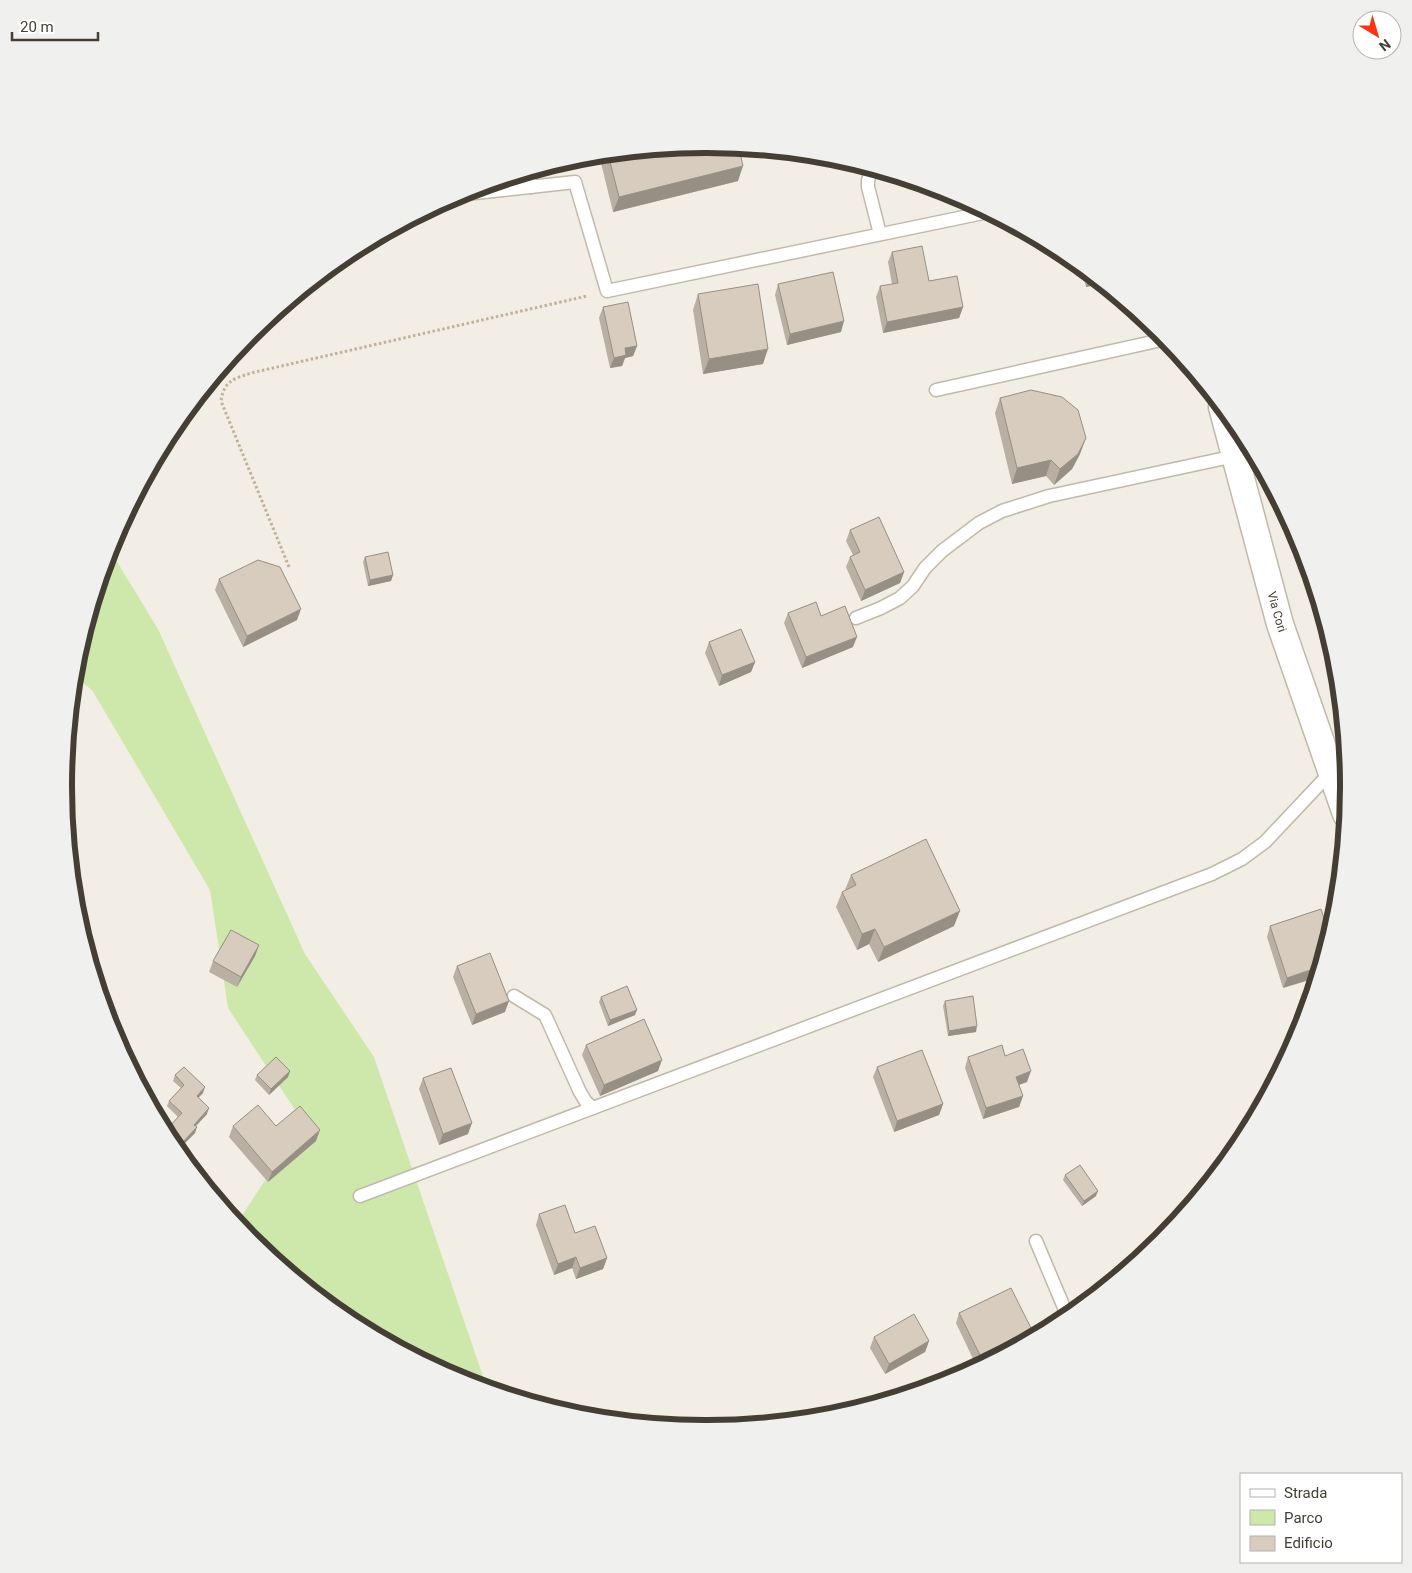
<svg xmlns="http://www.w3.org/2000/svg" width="1412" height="1573" viewBox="0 0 1412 1573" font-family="Roboto,sans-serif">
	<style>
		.green { fill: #cee8ac }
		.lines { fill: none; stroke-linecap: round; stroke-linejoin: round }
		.service-casing { stroke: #c1b9aa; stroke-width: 15 }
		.minor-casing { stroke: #c1b9aa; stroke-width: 29 }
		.path { stroke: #c0b198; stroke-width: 3; stroke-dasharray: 2.5 2.5; stroke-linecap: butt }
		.service { stroke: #fff; stroke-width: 12 }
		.minor { stroke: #fff; stroke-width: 26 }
		.wall { fill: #b9afa3 }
		.shaded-wall { fill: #968f84 }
		.building { fill: #d7ccbd; stroke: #968f84 }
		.labels { text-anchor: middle; stroke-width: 4.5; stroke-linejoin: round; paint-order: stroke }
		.street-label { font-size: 12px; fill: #453e34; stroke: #fff }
		.rim { fill: none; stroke: #453e34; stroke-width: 6 }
	</style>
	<rect width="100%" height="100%" fill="#f3eee5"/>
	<polygon class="green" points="110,550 158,629 305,954 374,1057 487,1388 460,1380 349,1320 252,1240 237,1223 303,1122 228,1008 210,890 92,690 75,677 76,661"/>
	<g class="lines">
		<defs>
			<g id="service">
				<polyline points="872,169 868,180 868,187 880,234"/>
				<polyline points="528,173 531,187"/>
				<polyline points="457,195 575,182 607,291 988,212"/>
				<polyline points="936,390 1166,339"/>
				<polyline points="856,618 881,608 900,598 913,586 925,568 942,551 979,523 1002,511 1049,496 1235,456"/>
				<polyline points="514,996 545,1015 580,1092 586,1102 593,1108"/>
				<polyline points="128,1061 129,1061"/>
				<polyline points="360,1196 1212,874 1242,859 1265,842 1331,772"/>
				<polyline points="1036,1241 1068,1317"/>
			</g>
			<g id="minor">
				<path id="s1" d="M1222,407l58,217 66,190"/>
			</g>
		</defs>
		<use href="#service" class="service-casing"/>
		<use href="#minor" class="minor-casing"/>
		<path class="path" d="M289,567l-68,-166c3,-20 12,-22 30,-28l336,-77"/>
		<use href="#service" class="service"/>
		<use href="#minor" class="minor"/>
	</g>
	<g class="wall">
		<polygon points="706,144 738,181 613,212 599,155"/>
		<polygon points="892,252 963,307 959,318 883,333 876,297 880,286 892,284 888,262"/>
		<polygon points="1081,267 1101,284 1086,287"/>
		<polygon points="778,284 841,332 787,345 775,295"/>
		<polygon points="698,294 763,364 703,374 693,310"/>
		<polygon points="603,307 637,346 633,356 625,358 622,366 610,368 599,318"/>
		<polygon points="1000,398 1080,454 1072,469 1054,485 1046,476 1012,484 995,413"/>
		<polygon points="850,530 904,572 900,583 861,601 846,567 850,557 853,555 846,541"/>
		<polygon points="365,557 393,575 391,581 368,586 363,562"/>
		<polygon points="219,579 297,620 243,647 215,590"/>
		<polygon points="788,613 853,647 802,668 784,623"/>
		<polygon points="709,642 755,662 751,672 719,686 705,653"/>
		<polygon points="851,875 954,926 878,962 869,944 857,950 836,907 842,892 845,890"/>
		<polygon points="1321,909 1283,988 1267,937 1270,926"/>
		<polygon points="259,945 255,956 237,987 209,972 213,961"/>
		<polygon points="457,966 505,1012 472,1025 453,977"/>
		<polygon points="601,997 635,1015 608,1026 599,1002"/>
		<polygon points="945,1001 976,1032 948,1036 943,1006"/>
		<polygon points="586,1045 658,1071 600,1096 582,1055"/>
		<polygon points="1005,1056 1027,1082 1019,1085 1023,1096 1019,1107 983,1119 965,1068 968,1057"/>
		<polygon points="877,1067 943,1104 939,1115 894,1132 873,1077"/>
		<polygon points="290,1071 288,1077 269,1095 255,1080 257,1075"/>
		<polygon points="175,1075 203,1093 198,1098 207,1114 196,1126 195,1133 179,1149 171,1141 166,1132 166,1130 178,1117 167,1106 169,1101 181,1088 173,1081"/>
		<polygon points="423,1078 468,1134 439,1145 419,1089"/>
		<polygon points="233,1126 316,1141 268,1182 229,1137"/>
		<polygon points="1065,1175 1096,1196 1082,1206 1063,1180"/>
		<polygon points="539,1214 575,1233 607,1258 603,1269 576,1279 572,1268 554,1275 536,1225"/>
		<polygon points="1011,1288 976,1365 956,1323 959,1313"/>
		<polygon points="874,1337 929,1341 925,1352 885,1374 870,1348"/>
	</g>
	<g class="shaded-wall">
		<polygon points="743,166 738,181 613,212 619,197"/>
		<polygon points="1089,276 1091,276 1101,284 1086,287"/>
		<polygon points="963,307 959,318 883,333 887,322"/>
		<polygon points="844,321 841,332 787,345 790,334"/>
		<polygon points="637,346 633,356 625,358 622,366 610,368 614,358 625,348"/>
		<polygon points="768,349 763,364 703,374 709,359"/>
		<polygon points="1086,438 1080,454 1072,469 1054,485 1060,469"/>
		<polygon points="1051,460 1046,476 1012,484 1017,468"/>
		<polygon points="904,572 900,583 861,601 865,590"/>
		<polygon points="393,575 391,581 368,586 370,580"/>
		<polygon points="301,609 297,620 243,647 247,636"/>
		<polygon points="857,637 853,647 802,668 806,657"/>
		<polygon points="755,662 751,672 719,686 722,675"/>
		<polygon points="960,911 954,926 878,962 884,947"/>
		<polygon points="875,929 869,944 857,950 862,934"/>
		<polygon points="259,945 255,956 237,987 241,977"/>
		<polygon points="1319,967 1316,978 1283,988 1287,978"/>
		<polygon points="509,1001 505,1012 472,1025 476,1014"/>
		<polygon points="637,1010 635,1015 608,1026 610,1020"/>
		<polygon points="977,1026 976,1032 948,1036 949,1031"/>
		<polygon points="662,1060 658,1071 600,1096 604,1085"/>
		<polygon points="290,1071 288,1077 269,1095 271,1089"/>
		<polygon points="1031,1071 1027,1082 1012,1087 1016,1077"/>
		<polygon points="205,1087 203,1093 195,1101 197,1096"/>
		<polygon points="1023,1096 1019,1107 983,1119 986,1108"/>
		<polygon points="943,1104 939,1115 894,1132 897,1121"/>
		<polygon points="209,1108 207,1114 192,1130 194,1125"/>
		<polygon points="472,1123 468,1134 439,1145 443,1134"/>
		<polygon points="197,1127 195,1133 179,1149 181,1144"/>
		<polygon points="320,1130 316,1141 268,1182 272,1172"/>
		<polygon points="1098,1191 1096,1196 1082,1206 1084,1201"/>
		<polygon points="576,1257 572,1268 554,1275 558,1264"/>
		<polygon points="607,1258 603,1269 576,1279 580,1268"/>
		<polygon points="1032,1330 1028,1339 1008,1350 976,1365 980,1355"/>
		<polygon points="929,1341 925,1352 885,1374 889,1364"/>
	</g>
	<g class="building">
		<polygon points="706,144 739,148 743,166 619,197 608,154"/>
		<polygon points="922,246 929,281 957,276 963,307 887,322 880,286 898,283 892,252"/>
		<polygon points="833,272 844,321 790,334 778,284"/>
		<polygon points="758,284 768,349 709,359 698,294"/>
		<polygon points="628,302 637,346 625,348 626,355 614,358 603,307"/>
		<polygon points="1031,390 1062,397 1078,410 1086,438 1078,454 1060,469 1051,460 1017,468 1000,398"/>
		<polygon points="879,517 904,572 865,590 850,557 860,552 850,530"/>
		<polygon points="388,552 393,575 370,580 365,557"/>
		<polygon points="258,560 280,567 301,609 247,636 219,579"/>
		<polygon points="816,602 821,616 845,606 857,637 806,657 788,613"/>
		<polygon points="741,629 755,662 722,675 709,642"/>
		<polygon points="926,839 960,911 884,947 875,929 862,934 842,892 856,885 851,875"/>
		<polygon points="1321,909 1329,934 1319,967 1287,978 1270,926"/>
		<polygon points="231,930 259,945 241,977 213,961"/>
		<polygon points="490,953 509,1001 476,1014 457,966"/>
		<polygon points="627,986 637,1010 610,1020 601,997"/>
		<polygon points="973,996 977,1026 949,1031 945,1001"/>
		<polygon points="644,1019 662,1060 604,1085 586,1045"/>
		<polygon points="1002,1045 1005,1056 1023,1049 1031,1071 1016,1077 1023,1096 986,1108 968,1057"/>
		<polygon points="922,1050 943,1104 897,1121 877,1067"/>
		<polygon points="276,1057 290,1071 271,1089 257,1075"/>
		<polygon points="184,1067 205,1087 197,1096 209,1108 194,1125 197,1127 181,1144 166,1130 182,1113 169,1101 184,1085 175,1075"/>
		<polygon points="451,1068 472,1123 443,1134 423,1078"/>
		<polygon points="258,1105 276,1126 300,1106 320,1130 272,1172 233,1126"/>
		<polygon points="1080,1165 1098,1191 1084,1201 1065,1175"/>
		<polygon points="565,1205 575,1233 595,1226 607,1258 580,1268 576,1257 558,1264 539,1214"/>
		<polygon points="1011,1288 1032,1330 980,1355 959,1313"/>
		<polygon points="914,1314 929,1341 889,1364 874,1337"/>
	</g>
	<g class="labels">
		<g class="street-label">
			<text dy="4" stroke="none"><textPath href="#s1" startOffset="212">Via Cori</textPath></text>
		</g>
	</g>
	<path d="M0 0H1412V1573H0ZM705 153H707A633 633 0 0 1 1340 786V787A633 633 0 0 1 707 1420H705A633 633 0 0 1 72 787V786A633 633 0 0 1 705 153Z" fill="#f0f0ef" fill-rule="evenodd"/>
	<path class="rim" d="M705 153H707A633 633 0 0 1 1340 786V787A633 633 0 0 1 707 1420H705A633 633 0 0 1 72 787V786A633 633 0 0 1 705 153Z"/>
	<rect x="1240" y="1473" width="162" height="90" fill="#ffffff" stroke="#b5b2ae"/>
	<rect x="1250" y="1489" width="25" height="8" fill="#ffffff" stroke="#b5b2ae"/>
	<text x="1284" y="1498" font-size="15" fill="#453e34">Strada</text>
	<rect x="1250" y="1510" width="25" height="15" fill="#cee8ac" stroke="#b5b2ae"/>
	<text x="1284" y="1523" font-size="15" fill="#453e34">Parco</text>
	<rect x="1250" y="1536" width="25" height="15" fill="#d7ccbd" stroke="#b5b2ae"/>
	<text x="1284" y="1548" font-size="15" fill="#453e34">Edificio</text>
	<g transform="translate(1377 35) rotate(142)"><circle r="24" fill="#ffffff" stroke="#b5b2ae"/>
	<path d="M0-4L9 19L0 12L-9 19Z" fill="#fc3212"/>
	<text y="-8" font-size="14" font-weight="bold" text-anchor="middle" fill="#453e34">N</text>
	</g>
	<path d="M12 32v8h86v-8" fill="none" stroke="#453e34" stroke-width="2.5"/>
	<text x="20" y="32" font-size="15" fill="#453e34" stroke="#ffffff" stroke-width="4" paint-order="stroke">20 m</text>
</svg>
